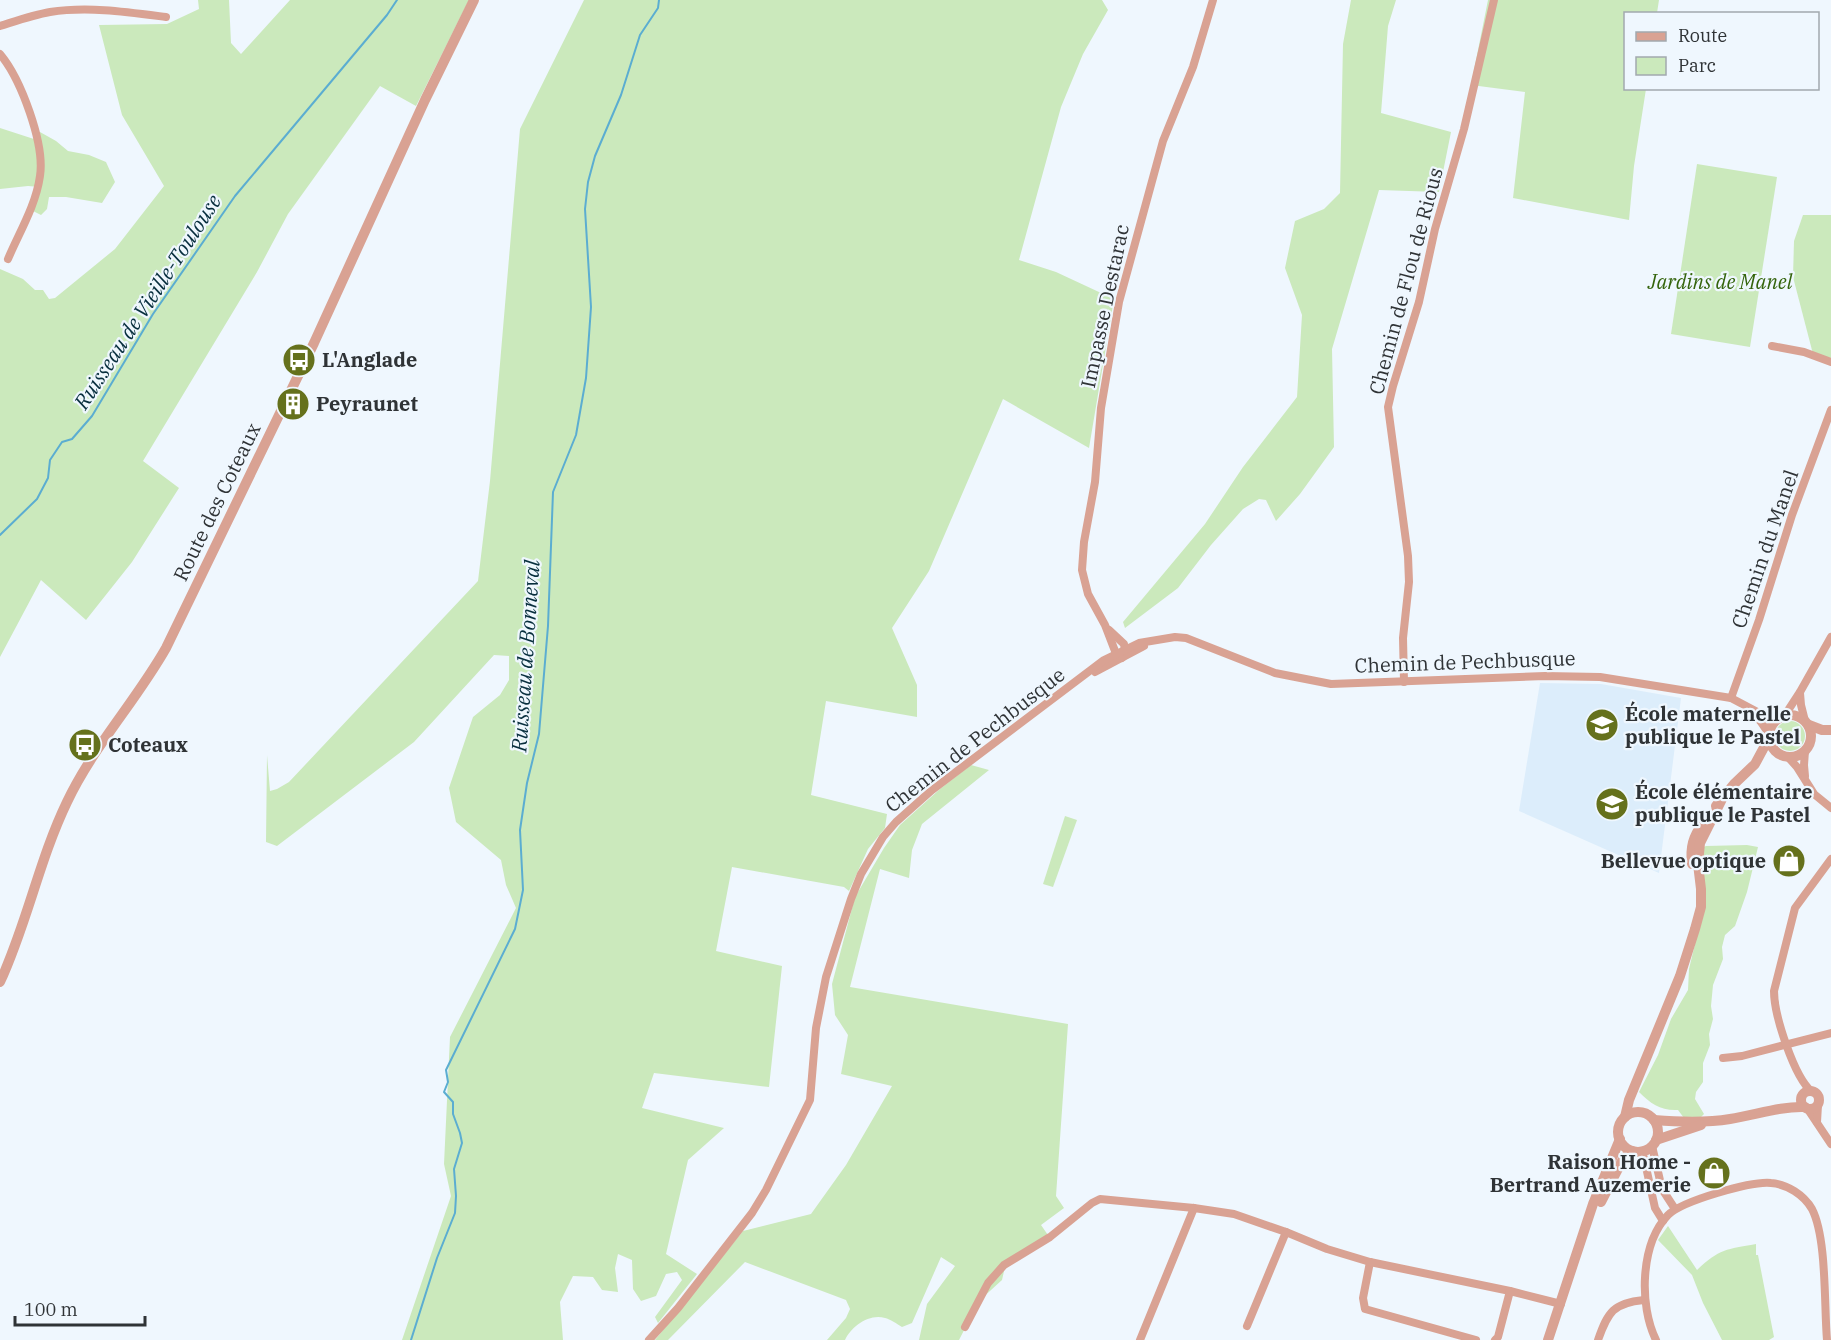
<svg xmlns="http://www.w3.org/2000/svg" width="1831" height="1340" viewBox="0 0 1831 1340" font-family="'IBM Plex Serif',serif">
	<style>
		.built { fill: #dcedfb }
		.green { fill: #cbe9bc }
		.lines { fill: none; stroke-linecap: round; stroke-linejoin: round }
		.stream { stroke: #5badd1; stroke-width: 2 }
		.minor { stroke: #d9a293; stroke-width: 8 }
		.tertiary { stroke: #d9a293; stroke-width: 10 }
		.labels { text-anchor: middle; stroke-width: 4.5; stroke-linejoin: round; paint-order: stroke }
		.street-label { font-size: 20px; fill: #2f3336; stroke: #eff7fe }
		.park-label { font-size: 20px; font-style: italic; fill: #34640c; stroke: #eff7fe }
		.poi-label { font-size: 20px; font-weight: bold; fill: #2f3336; stroke: #eff7fe; text-anchor: start }
		.water-label { font-size: 21px; font-style: italic; fill: #082f3e; stroke: #eff7fe }
	</style>
	<rect width="100%" height="100%" fill="#eff7fe"/>
	<polygon class="built" points="1540,683 1601,684 1681,698 1659,873 1519,811"/>
	<g class="green">
		<polygon points="198,0 229,0 231,43 241,54 290,0 469,0 416,106 380,86 288,214 257,272 143,461 179,488 132,562 86,620 41,580 0,657 0,269 23,279 35,290 43,290 49,299 55,298 115,249 164,186 122,115 99,25 167,24 199,9"/>
		<polygon points="584,0 1102,0 1108,10 1083,54 1061,107 1019,260 1056,272 1114,299 1089,448 1003,399 929,571 892,628 917,685 917,717 826,701 811,795 887,814 885,828 868,849 849,891 844,887 732,867 716,951 782,966 769,1087 654,1073 642,1108 724,1128 688,1160 666,1254 697,1274 658,1323 655,1317 682,1280 677,1272 666,1274 656,1296 641,1301 633,1289 632,1260 618,1254 615,1268 618,1292 602,1290 593,1277 573,1276 560,1302 563,1340 402,1340 451,1196 444,1164 450,1037 516,908 506,885 501,860 456,822 449,788 473,717 500,695 509,680 509,656 494,655 414,742 277,846 266,842 267,755 270,791 277,789 289,782 478,581 490,481 520,129"/>
		<polygon points="1351,0 1396,0 1388,26 1381,113 1451,132 1439,192 1379,190 1332,349 1334,447 1300,494 1276,521 1266,500 1259,499 1243,509 1211,545 1178,588 1125,628 1123,622 1205,524 1243,467 1297,397 1302,315 1285,268 1295,221 1324,209 1340,193 1343,44"/>
		<polygon points="1488,0 1659,0 1657,13 1626,14 1626,88 1646,89 1634,166 1629,220 1513,198 1525,92 1471,85"/>
		<polygon points="0,128 40,141 40,132 56,141 68,151 89,155 106,162 115,182 102,203 66,197 49,197 47,209 41,215 33,211 40,187 28,186 0,189"/>
		<polygon points="1697,164 1777,177 1750,347 1671,334"/>
		<polygon points="1803,215 1831,215 1831,358 1813,354 1793,277 1794,241"/>
		<circle cx="1790" cy="736" r="15"/>
		<path d="M971,765l18,5 -67,54 -10,26 -3,28 -29,-9 -30,118 218,37 -12,172 8,12 -23,17 9,13 -45,29 -3,13 -23,21 -20,39h-40l8,-36 28,-38 -14,-9 -29,66 -10,4c-5,-3 -12,-8 -17,-9 -16,-5 -34,9 -40,22h-18l19,-22 4,-9 -4,-9 -101,-38 -77,78h-13l88,-109 68,-17 35,-49 46,-79 -51,-12 7,-39 -13,-20 -3,-31 23,-87 29,-49 16,-23 40,-36z"/>
		<polygon points="1065,816 1077,820 1053,887 1043,884"/>
		<path d="M1747,845l11,2 -11,45 -12,34 -10,9 -3,12 1,12 -10,26 -2,21 2,13 -4,15 1,11 -7,18v19l-7,10 -1,7 9,15 -4,4h-16l-6,-8c-17,1 -27,-6 -39,-18l19,-37 13,-36 17,-29 1,-21 6,-25 6,-96 5,-2z"/>
		<path d="M1668,1226l29,44c22,-21 30,-21 59,-26v11h2l16,82 -5,3h-47l-19,-37 -11,-28 -34,-35z"/>
	</g>
	<g class="lines">
		<g class="stream">
			<polyline points="0,535 37,499 48,478 50,460 62,442 72,439 92,416 153,314 235,196 387,15 397,0"/>
			<polyline points="411,1340 437,1258 455,1213 456,1196 454,1169 462,1143 460,1133 453,1114 453,1102 444,1092 448,1082 446,1070 515,929 523,890 520,830 527,783 539,734 548,626 553,492 576,435 586,378 591,307 585,209 588,182 595,156 621,95 640,35 658,8 659,0"/>
		</g>
		<g class="minor">
			<path d="M0,26c16,-5 33,-11 50,-14 38,-6 78,0 116,5"/>
			<path d="M0,54c21,25 45,90 40,122 -4,29 -21,57 -32,83"/>
			<polyline points="1772,346 1804,352 1831,362"/>
			<polyline points="1109,630 1124,644 1125,651"/>
			<polyline points="1122,658 1115,651 1105,625 1088,594 1082,570 1084,542 1095,482 1101,408 1119,302 1163,141 1193,67 1213,0"/>
			<polyline points="1095,672 1144,646"/>
			<polyline points="1404,682 1403,638 1409,582 1408,556 1388,407 1393,386 1419,302 1435,229 1464,129 1494,0"/>
			<polyline points="1800,693 1801,705 1805,721"/>
			<polyline points="1731,698 1759,620 1792,515 1831,410"/>
			<polyline points="1752,712 1761,722 1769,734"/>
			<polyline points="1785,715 1800,692 1831,637"/>
			<polyline points="1788,757 1797,767 1814,794 1831,808"/>
			<polyline points="1805,776 1804,765 1805,751"/>
			<polyline points="1723,1058 1742,1056 1831,1033"/>
			<path d="M1812,1092c-18,-15 -38,-77 -38,-101l21,-83 36,-49"/>
			<polyline points="1807,1108 1831,1144"/>
			<polyline points="1817,1122 1818,1105"/>
			<polyline points="1652,1146 1662,1189 1675,1209"/>
			<polyline points="1641,1152 1644,1158 1655,1208 1663,1221"/>
			<polyline points="1370,1262 1363,1298 1365,1309 1476,1340"/>
			<polyline points="1247,1326 1286,1232"/>
			<polyline points="965,1327 988,1283 1004,1265 1050,1237 1092,1203 1100,1199 1194,1208 1234,1214 1286,1232 1327,1249 1370,1262 1510,1291 1561,1304"/>
			<polyline points="649,1340 678,1308 752,1213 766,1190 810,1100 816,1028 826,977 851,899 861,874 883,837 896,822 932,790 1104,660 1139,643 1175,637 1186,638 1275,673 1331,684 1545,676 1600,677 1731,698 1765,716 1779,718"/>
			<polyline points="1140,1340 1194,1208"/>
			<polyline points="1495,1340 1498,1337 1510,1291"/>
			<path d="M1598,1340c10,-28 15,-37 46,-40"/>
			<path d="M1656,1340c-17,-34 -16,-96 12,-125 14,-14 83,-34 103,-32 16,1 33,12 41,26 15,29 12,97 15,131"/>
		</g>
		<g class="tertiary">
			<circle cx="1790" cy="736" r="21"/>
			<polyline points="1809,725 1822,730 1831,730"/>
			<polyline points="1716,806 1735,783 1755,764 1769,738"/>
			<path d="M1692,864c-2,-17 1,-27 11,-41"/>
			<path d="M0,982c27,-58 39,-122 67,-180 26,-55 69,-101 99,-154l148,-305 111,-243 49,-100"/>
			<circle cx="1810" cy="1100" r="9"/>
			<circle cx="1638" cy="1132" r="20"/>
			<polyline points="1625,1117 1629,1100 1680,976 1695,929 1701,907 1701,889 1698,864 1700,843 1721,801"/>
			<path d="M1654,1120c25,2 52,3 76,-1 26,-4 50,-13 75,-12"/>
			<polyline points="1656,1140 1701,1125"/>
			<polyline points="1601,1202 1623,1159 1632,1151"/>
			<polyline points="1548,1340 1593,1204 1620,1139"/>
		</g>
	</g>
	<defs>
		<symbol id="bus-disc" viewBox="-11 -11 22 22"><circle r="9.5" fill="#65711c" stroke="#eff7fe"/><path d="M-5-6H5V4H4V6H2V4H-2V6H-4V4H-5ZM-3.5-4V0h7V-4ZM-3.5 1.2v1.5H-2V1.2ZM2 1.2v1.5H3.5V1.2Z" fill="#fff"/></symbol>
		<symbol id="building-disc" viewBox="-11 -11 22 22"><circle r="9.5" fill="#65711c" stroke="#eff7fe"/><path d="M-4-6H4V6H1V3H-1V6H-4ZM-2.5-4.3h1.7v1.8h-1.7ZM.8-4.3h1.7v1.8H.8ZM-2.5-1h1.7V.8h-1.7ZM.8-1h1.7V.8H.8Z" fill="#fff"/></symbol>
		<symbol id="school-disc" viewBox="-11 -11 22 22"><circle r="9.5" fill="#65711c" stroke="#eff7fe"/><path d="M0-5L7-2L0 1L-7-2ZM-4 1L0 2.5L4 1V4Q0 6-4 4Z" fill="#fff"/></symbol>
		<symbol id="shop-disc" viewBox="-11 -11 22 22"><circle r="9.5" fill="#65711c" stroke="#eff7fe"/><path d="M-5-2.5h2.3a2.7 3.5 0 0 1 5.4 0H5L5.5 6h-11ZM-1.5-2.5h3a1.5 2.3 0 0 0-3 0Z" fill="#fff"/></symbol>
	</defs>
	<g fill-rule="evenodd">
		<use href="#bus-disc" x="280" y="341" width="38" height="38"/>
		<use href="#building-disc" x="274" y="385" width="38" height="38"/>
		<use href="#school-disc" x="1583" y="706" width="38" height="38"/>
		<use href="#bus-disc" x="66" y="726" width="38" height="38"/>
		<use href="#school-disc" x="1593" y="785" width="38" height="38"/>
		<use href="#shop-disc" x="1770" y="842" width="38" height="38"/>
		<use href="#shop-disc" x="1695" y="1154" width="38" height="38"/>
	</g>
	<g class="labels">
		<g class="street-label">
			<text transform="translate(1406 281) rotate(-75)" y="7">Chemin de Flou de Rious</text>
			<text transform="translate(1105 306) rotate(-78)" y="7">Impasse Destarac</text>
			<text transform="translate(217 502) rotate(-64)" y="7">Route des Coteaux</text>
			<text transform="translate(1765 549) rotate(-71)" y="7">Chemin du Manel</text>
			<text transform="translate(1465 662) rotate(-2)" y="7">Chemin de Pechbusque</text>
			<text transform="translate(975 740) rotate(-38)" y="7">Chemin de Pechbusque</text>
		</g>
		<g class="park-label">
			<text x="1720" y="289">Jardins de Manel</text>
		</g>
		<g class="poi-label">
			<text x="322" y="367">L'Anglade</text>
			<text x="316" y="411">Peyraunet</text>
			<text x="1625" y="721">École maternelle<tspan x="1625" dy="23">publique le Pastel</tspan></text>
			<text x="108" y="752">Coteaux</text>
			<text x="1635" y="799">École élémentaire<tspan x="1635" dy="23">publique le Pastel</tspan></text>
			<text x="1766" y="868" text-anchor="end">Bellevue optique</text>
			<text x="1691" y="1169" text-anchor="end">Raison Home -<tspan x="1691" dy="23">Bertrand Auzemerie</tspan></text>
		</g>
		<g class="water-label">
			<text transform="translate(148 302) rotate(-57)" y="7">Ruisseau de Vieille-Toulouse</text>
			<text transform="translate(526 656) rotate(-86)" y="7">Ruisseau de Bonneval</text>
		</g>
	</g>
	<rect x="1624" y="12" width="195" height="78" fill="#eff7fe" stroke="#a2a9ae" stroke-width="1.5"/>
	<rect x="1636" y="32" width="30" height="9" fill="#d9a293" stroke="#a2a9ae" stroke-width="1.5"/>
	<text x="1678" y="42" font-size="18" fill="#2f3336">Route</text>
	<rect x="1636" y="57" width="30" height="18" fill="#cbe9bc" stroke="#a2a9ae" stroke-width="1.5"/>
	<text x="1678" y="72" font-size="18" fill="#2f3336">Parc</text>
	<path d="M15 1316v9h130v-9" fill="none" stroke="#2f3336" stroke-width="3"/>
	<text x="24" y="1316" font-size="18" fill="#2f3336" stroke="#eff7fe" stroke-width="4.5" paint-order="stroke">100 m</text>
</svg>
